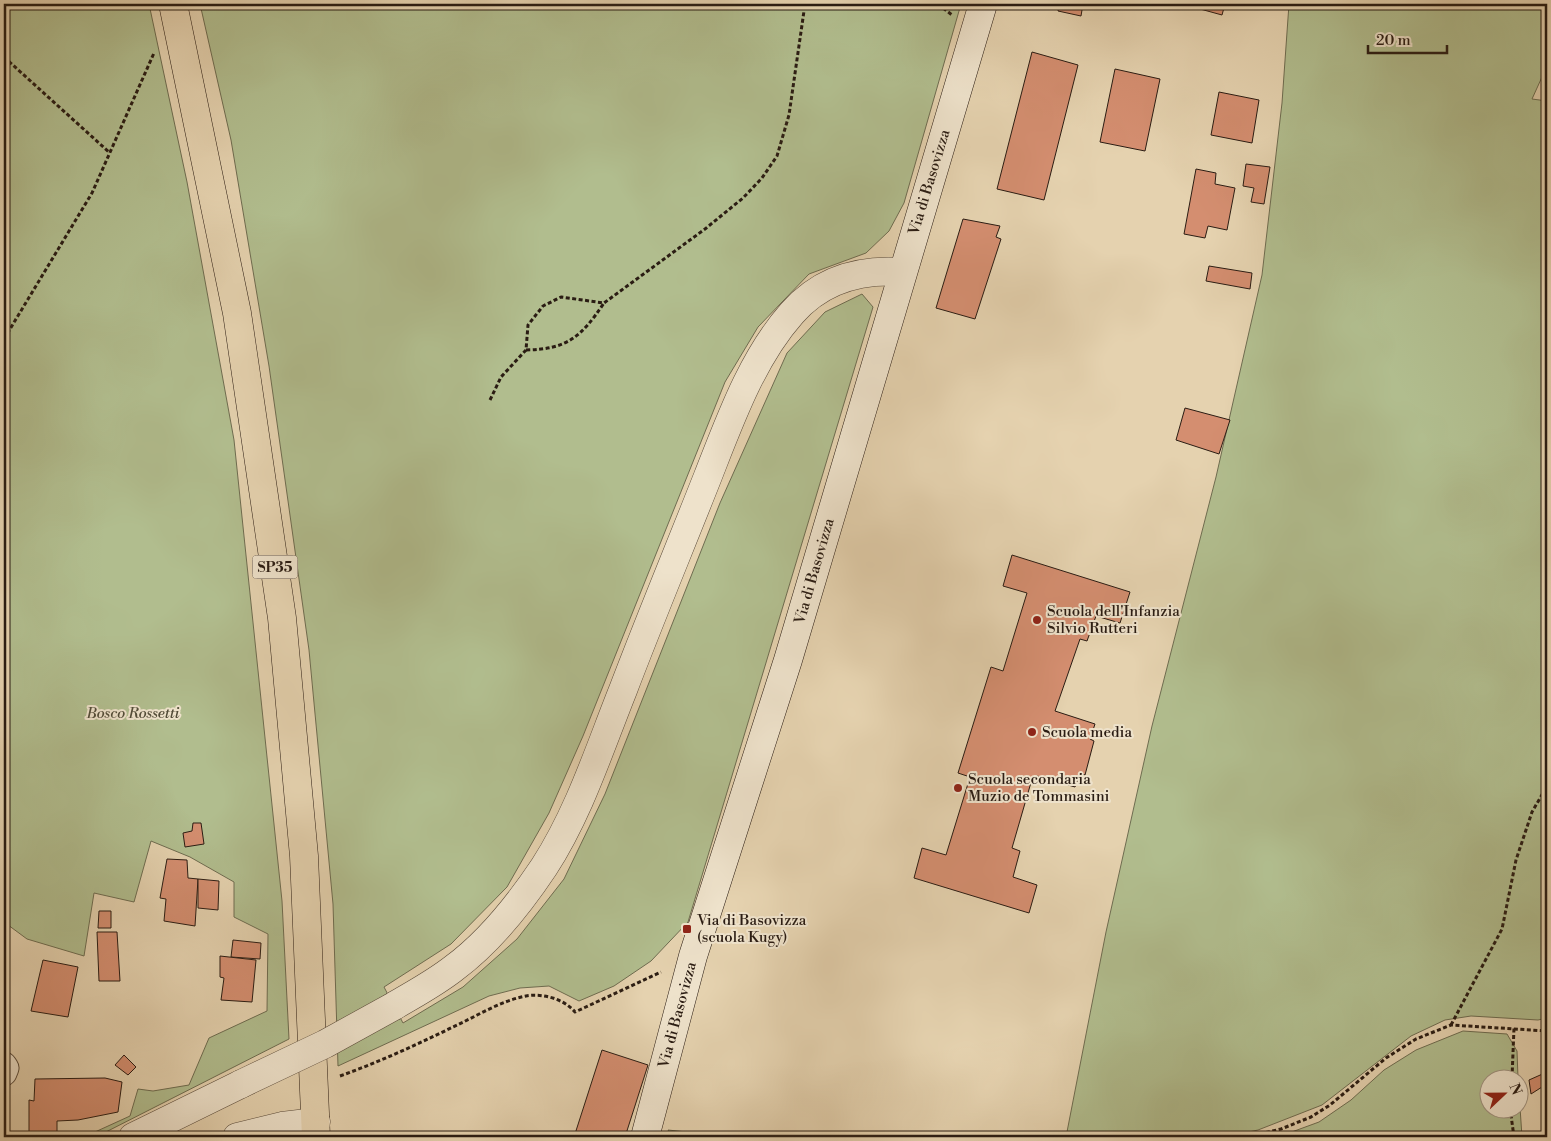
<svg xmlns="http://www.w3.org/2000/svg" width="1551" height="1141" viewBox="0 0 1551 1141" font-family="'Libre Bodoni',serif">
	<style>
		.green { fill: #b1bd8e; stroke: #6e6c50 }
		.building { fill: #d48e70; stroke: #2a1c13 }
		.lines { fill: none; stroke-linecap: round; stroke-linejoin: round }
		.minor-casing { stroke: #594a3a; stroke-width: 27 }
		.tertiary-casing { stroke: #594a3a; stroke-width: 29 }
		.secondary-casing { stroke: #2a1c13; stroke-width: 29 }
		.primary-casing { stroke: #2a1c13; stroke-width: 29 }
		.path { stroke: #2a1c13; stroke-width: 3; stroke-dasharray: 4 2.5; stroke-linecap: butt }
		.minor { stroke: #eee2cb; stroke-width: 25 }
		.tertiary { stroke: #eee2cb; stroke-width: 28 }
		.secondary { stroke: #eee2cb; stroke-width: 28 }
		.primary { stroke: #e5d2af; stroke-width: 28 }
		.tertiary-bridge-casing { stroke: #594a3a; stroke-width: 29; stroke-linecap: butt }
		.tertiary-bridge { stroke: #eee2cb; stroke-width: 28 }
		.poi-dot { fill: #8f2418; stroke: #eee2cb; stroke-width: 2 }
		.labels { text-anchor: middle; stroke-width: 4; stroke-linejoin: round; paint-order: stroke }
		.shield { fill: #eee2cb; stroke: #65574a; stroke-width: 1 }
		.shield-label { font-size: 14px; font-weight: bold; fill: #2a1c13 }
		.street-label { font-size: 15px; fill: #2a1c13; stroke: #eee2cb }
		.poi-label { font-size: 15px; fill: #2a1c13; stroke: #eee2cb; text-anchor: start }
		.park-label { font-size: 15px; font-style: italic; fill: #524c38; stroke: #eee2cb }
	</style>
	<rect width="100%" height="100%" fill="#e5d2af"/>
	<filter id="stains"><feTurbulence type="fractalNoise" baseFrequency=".004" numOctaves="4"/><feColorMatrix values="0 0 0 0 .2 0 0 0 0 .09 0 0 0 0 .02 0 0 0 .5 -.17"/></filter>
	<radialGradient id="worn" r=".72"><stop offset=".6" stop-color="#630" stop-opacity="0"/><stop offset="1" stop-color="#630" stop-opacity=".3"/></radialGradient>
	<g class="green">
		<polygon points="4,4 149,4 187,182 234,440 282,901 289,1039 96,1137 84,1137 130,1116 138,1089 153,1091 189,1085 209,1038 267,1011 268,934 234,917 234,882 190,857 151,841 134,902 94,893 84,956 27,939 4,922"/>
		<polygon points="200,4 961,4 904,203 889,231 866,253 809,274 758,327 725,382 583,736 549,813 507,887 451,944 384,987 403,1023 463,987 517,939 564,879 605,794 720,503 787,353 825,312 862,294 873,307 688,922 651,961 614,986 579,1001 549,986 520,988 489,996 338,1066 333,904 309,650 269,366 231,140"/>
		<polygon points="1289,4 1547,4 1547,66 1532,99 1547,101 1547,1018 1538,1020 1471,1016 1445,1020 1411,1036 1322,1105 1258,1130 1226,1137 1066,1137 1106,932 1152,726 1216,477 1262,275 1282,103"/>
		<polygon points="1463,1031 1507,1034 1517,1051 1518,1078 1488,1078 1488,1108 1518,1108 1519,1092 1522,1137 1278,1137 1319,1122 1351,1100 1384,1070 1416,1050"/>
		<polygon points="668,1130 734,1137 672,1137"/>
	</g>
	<g class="building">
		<polygon points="1059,4 1083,4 1081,16 1058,11"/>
		<polygon points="1182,4 1225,4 1222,15"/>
		<polygon points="1032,52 1078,65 1044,200 997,189"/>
		<polygon points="1115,69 1160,79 1145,151 1100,142"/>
		<polygon points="1219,92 1259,100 1252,143 1211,135"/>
		<polygon points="1246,164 1270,167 1264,204 1251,202 1254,188 1243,186"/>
		<polygon points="1196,169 1216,173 1215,184 1235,188 1227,230 1208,226 1205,238 1184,234"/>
		<polygon points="963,219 1000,226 996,237 1001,239 975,319 936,308"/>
		<polygon points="1209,266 1252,273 1250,289 1206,281"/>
		<polygon points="1185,408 1230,420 1219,454 1176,440"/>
		<polygon points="1012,555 1130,592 1120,623 1096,616 1087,641 1080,639 1055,711 1095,724 1090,739 1094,741 1085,775 1080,773 1075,787 1037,776 1036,780 1032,779 1012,848 1020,851 1013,877 1037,885 1029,913 914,878 922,848 946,855 970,777 958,773 991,667 1003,671 1027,593 1003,586"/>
		<polygon points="193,823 201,823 204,844 185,847 183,833 192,831"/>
		<polygon points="167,859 187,860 188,878 198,879 195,926 164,921 166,899 160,898"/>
		<polygon points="198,879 219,881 218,910 198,908"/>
		<polygon points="99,911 111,911 111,928 98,928"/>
		<polygon points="97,932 117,932 120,981 99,981"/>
		<polygon points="233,940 261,943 260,959 231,957"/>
		<polygon points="220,956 256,960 252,1002 221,1000 224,978 220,977"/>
		<polygon points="43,960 78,967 68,1017 31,1011"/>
		<polygon points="602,1050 648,1065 625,1137 574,1137"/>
		<polygon points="124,1055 136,1067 128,1075 115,1065"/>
		<polygon points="1547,1072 1547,1097 1542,1087 1531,1094 1529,1080"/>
		<polygon points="105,1078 122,1082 118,1112 78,1120 57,1121 57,1137 29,1135 29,1100 34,1101 35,1079"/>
	</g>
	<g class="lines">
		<defs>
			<polyline id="minor" points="4,1065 6,1068 4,1073"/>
			<g id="tertiary">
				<path d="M394,1006c20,-12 41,-23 60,-38 35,-26 66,-65 90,-101 35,-54 55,-117 79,-177 27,-71 57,-143 85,-214 22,-56 44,-118 84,-163 29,-33 68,-44 110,-41"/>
				<polyline points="133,1137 241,1084"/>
				<polyline points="237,1137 282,1126 316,1122"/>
			</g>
			<polyline id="secondary" points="645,1137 693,956 788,660 983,4"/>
			<polyline id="primary" points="173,4 237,313 282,618 304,856 316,1137"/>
		</defs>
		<use href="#minor" class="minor-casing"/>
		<use href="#tertiary" class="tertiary-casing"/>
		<use href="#secondary" class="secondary-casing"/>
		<use href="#primary" class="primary-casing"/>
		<g class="path">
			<polyline points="938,4 952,15"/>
			<polyline points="4,57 110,153"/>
			<polyline points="4,339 92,193 154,53"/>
			<path d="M526,350c42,-1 55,-13 78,-47"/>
			<polyline points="490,400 501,377 526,350 528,325 543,306 561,297 604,303 705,229 743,198 762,178 777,156 789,115 805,4"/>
			<polyline points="1451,1025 1502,929 1516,860 1532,812 1547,786"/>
			<path d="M340,1076c39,-14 76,-31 113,-49 24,-11 47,-26 73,-31 17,-3 38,3 49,16l86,-40"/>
			<polyline points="1512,1078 1514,1028"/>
			<polyline points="1510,1108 1514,1137"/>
			<polyline points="1247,1137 1281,1129 1311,1117 1330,1105 1386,1058 1416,1039 1451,1025 1547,1031"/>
		</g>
		<use href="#minor" class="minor"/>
		<use href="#tertiary" class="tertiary"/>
		<use href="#secondary" class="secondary"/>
		<use href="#primary" class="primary"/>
		<defs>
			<polyline id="tertiary-bridge" points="241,1084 325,1044 394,1006"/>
		</defs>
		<use href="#tertiary-bridge" class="tertiary-bridge-casing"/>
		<use href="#tertiary-bridge" class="tertiary-bridge"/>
	</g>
	<g class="poi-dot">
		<circle cx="1037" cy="620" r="5"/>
		<circle cx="1032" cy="732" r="5"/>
		<circle cx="958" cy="788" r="5"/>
		<rect x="682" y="924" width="10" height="10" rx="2.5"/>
	</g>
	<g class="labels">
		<rect class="shield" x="252.5" y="555.5" width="45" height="23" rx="4"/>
		<g class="shield-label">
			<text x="275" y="572">SP35</text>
		</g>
		<g class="street-label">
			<text transform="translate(929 182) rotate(-73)" y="5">Via di Basovizza</text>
			<text transform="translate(814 571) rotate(-74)" y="5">Via di Basovizza</text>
			<text transform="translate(677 1015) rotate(-75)" y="5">Via di Basovizza</text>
		</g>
		<g class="poi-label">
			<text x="1047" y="616">Scuola dell'Infanzia<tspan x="1047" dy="17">Silvio Rutteri</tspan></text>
			<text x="1042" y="737">Scuola media</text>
			<text x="968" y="784">Scuola secondaria<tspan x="968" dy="17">Muzio de Tommasini</tspan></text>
			<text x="697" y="925">Via di Basovizza<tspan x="697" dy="17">(scuola Kugy)</tspan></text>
		</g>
		<g class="park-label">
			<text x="133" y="718">Bosco Rossetti</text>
		</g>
	</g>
	<rect width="1551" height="1141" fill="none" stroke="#e5d2af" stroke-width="20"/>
	<rect x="5" y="5" width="1541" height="1131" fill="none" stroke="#2a1c13" stroke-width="2.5"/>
	<rect x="10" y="10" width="1531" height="1121" fill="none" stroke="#2a1c13"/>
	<g transform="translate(1504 1094) rotate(68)"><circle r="24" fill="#eee2cb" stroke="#a09381"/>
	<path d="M0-4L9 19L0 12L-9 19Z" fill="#8f2418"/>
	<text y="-8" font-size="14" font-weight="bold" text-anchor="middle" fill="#2a1c13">N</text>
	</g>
	<path d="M1368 45v8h79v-8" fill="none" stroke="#2a1c13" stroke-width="2.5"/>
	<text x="1376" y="45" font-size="15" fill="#2a1c13" stroke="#eee2cb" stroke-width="4" paint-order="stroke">20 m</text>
	<rect width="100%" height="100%" filter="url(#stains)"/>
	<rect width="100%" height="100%" fill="url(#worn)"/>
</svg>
